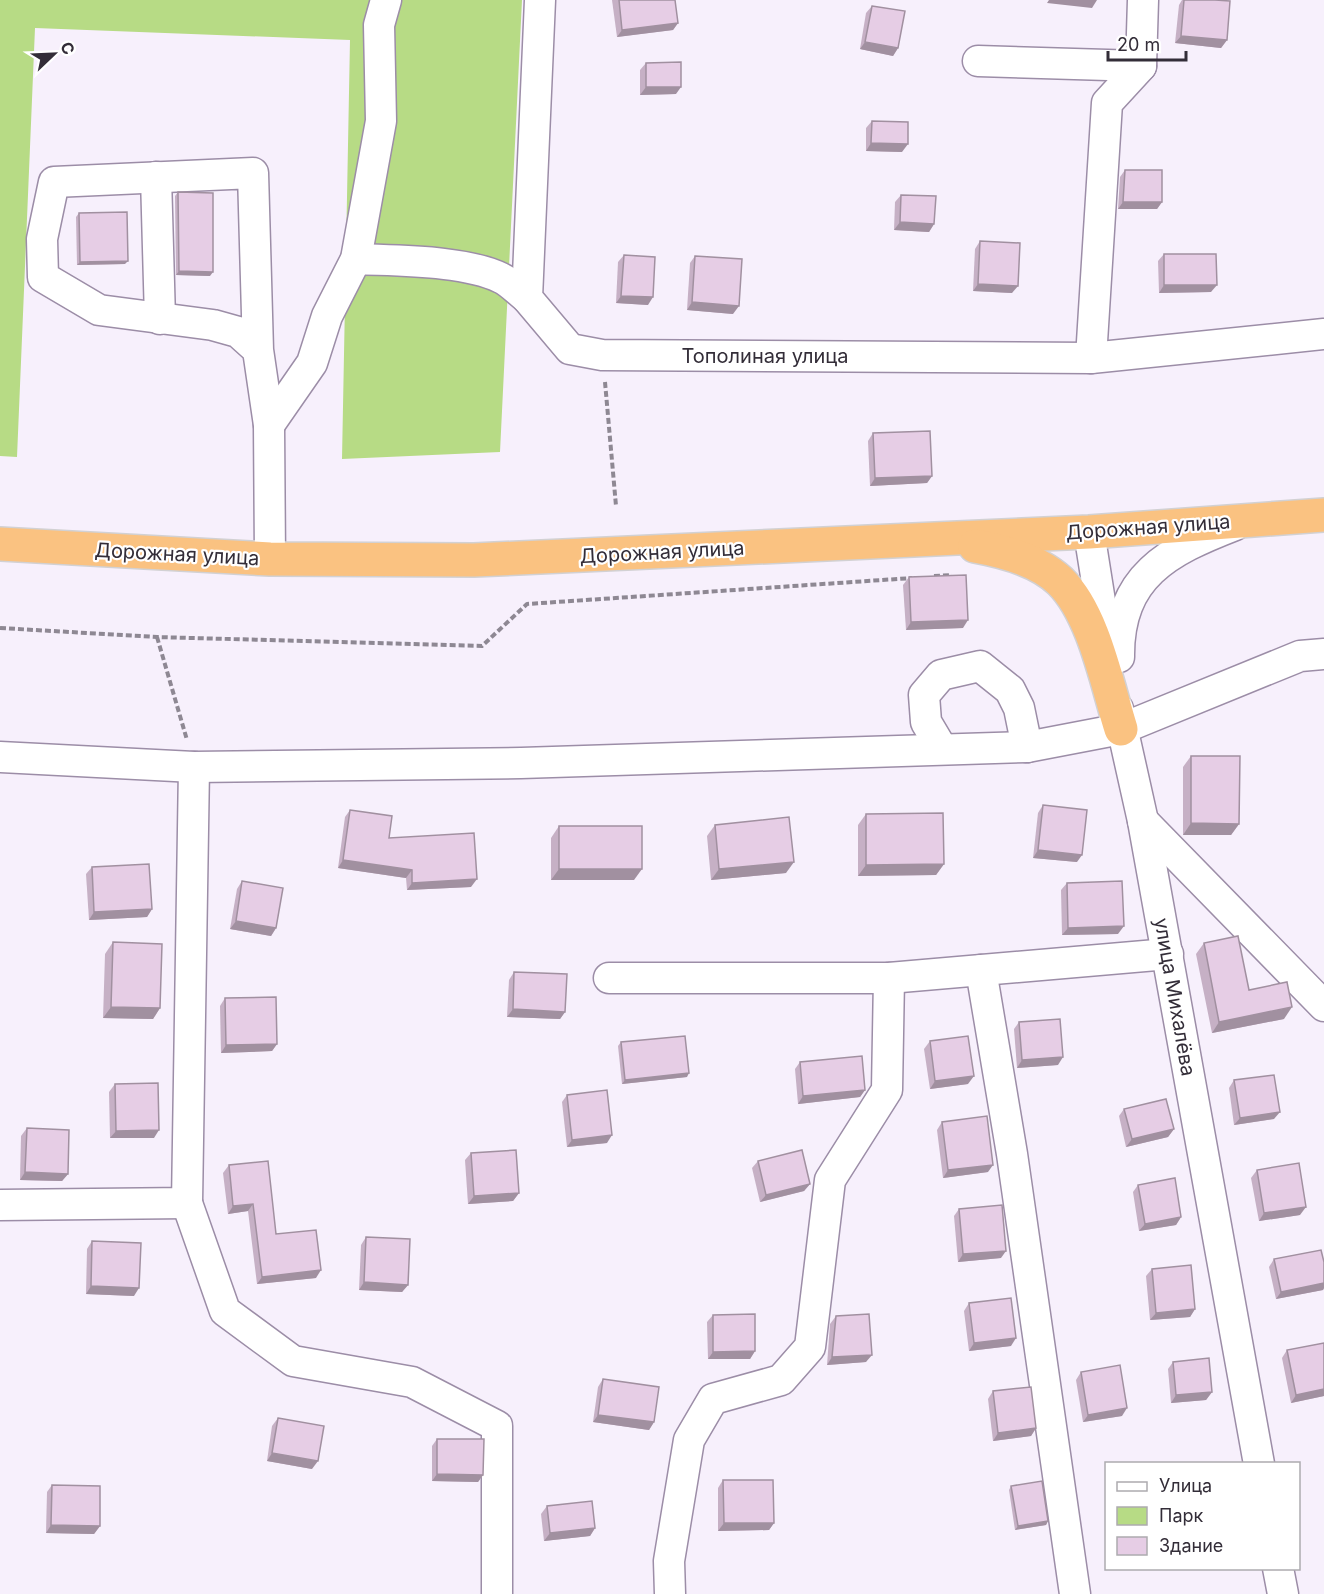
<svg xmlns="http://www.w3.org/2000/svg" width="1324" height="1594" viewBox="0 0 1324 1594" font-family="Inter,sans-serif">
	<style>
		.green { fill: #b7db85 }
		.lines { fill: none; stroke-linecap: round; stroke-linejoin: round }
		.minor-casing { stroke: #9c8da7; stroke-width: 33 }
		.highway-casing { stroke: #d2d1d3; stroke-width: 36 }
		.path { stroke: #8e8893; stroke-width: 4; stroke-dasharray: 6 3; stroke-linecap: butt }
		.minor { stroke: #fff; stroke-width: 30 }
		.highway { stroke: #fac281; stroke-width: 33 }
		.wall { fill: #c6b0c5 }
		.shaded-wall { fill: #a190a0 }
		.building { fill: #e6cde5; stroke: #a190a0; stroke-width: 1.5 }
		.labels { text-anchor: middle; stroke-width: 4.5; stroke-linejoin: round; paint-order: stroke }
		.street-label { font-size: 20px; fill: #332d38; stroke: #fff }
	</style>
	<rect width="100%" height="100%" fill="#f7f0fc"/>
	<polygon class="green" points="0,0 522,0 500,452 342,459 350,40 35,28 17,457 0,456"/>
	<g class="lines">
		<defs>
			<g id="minor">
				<polyline points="540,0 527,298 570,349 602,355 1091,358 1324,334"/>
				<polyline points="978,61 1141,66"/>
				<polyline points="156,177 160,319"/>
				<path d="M356,259c40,2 109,1 145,19 9,4 18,14 26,20"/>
				<polyline points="258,350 238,332 213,325 99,310 43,277 42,239 54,182 253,173 258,350 269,425 270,559"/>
				<polyline points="1091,358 1107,103 1141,66 1143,0"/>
				<polyline points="269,425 312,363 327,316 356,259 381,121 379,25 386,0"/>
				<polyline points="1089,532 1109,658"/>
				<path d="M1119,657c-1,-81 49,-106 116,-132"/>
				<polyline points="1118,709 1143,821 1259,1464"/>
				<polyline points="942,749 926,722 924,695 941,675 980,666 1010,690 1019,708 1027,747"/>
				<polyline points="0,757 194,767 521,763 1027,747 1121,729 1300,656 1324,654"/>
				<polyline points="1143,821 1324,1006"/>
				<polyline points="981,970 1012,1154 1075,1594"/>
				<polyline points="609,978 889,978 1168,954"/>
				<polyline points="187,1203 225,1311 293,1361 412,1382 497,1426 497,1594"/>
				<polyline points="0,1205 187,1203 194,767"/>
				<polyline points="1278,1568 1283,1594"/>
				<polyline points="670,1594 669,1561 689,1440 713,1399 781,1380 810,1347 830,1180 887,1090 889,978"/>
			</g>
			<g id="highway">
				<polyline points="0,544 270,559 474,560 1089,532 1324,515"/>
				<path d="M975,546c28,5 64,15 85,35 34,33 47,104 61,148"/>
			</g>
		</defs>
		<use href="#minor" class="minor-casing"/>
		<use href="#highway" class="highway-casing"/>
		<g class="path">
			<polyline points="605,382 616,506"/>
			<polyline points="934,576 952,575"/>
			<polyline points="0,628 157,637 482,646 527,604 912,578"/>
			<polyline points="157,637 187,740"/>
		</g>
		<use href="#minor" class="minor"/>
		<use href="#highway" class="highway"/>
	</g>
	<g class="wall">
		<polygon points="612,0 675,0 678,23 673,30 617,37"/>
		<polygon points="1182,0 1184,0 1227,40 1221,48 1175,43 1179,5"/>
		<polygon points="872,6 898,48 893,56 860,49 866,13"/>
		<polygon points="646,63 676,94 640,95 640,70"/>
		<polygon points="872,121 902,152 866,151 866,128"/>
		<polygon points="1125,170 1162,202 1157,209 1118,209 1120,177"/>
		<polygon points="178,192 210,276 176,275 175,196"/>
		<polygon points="901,195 934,224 929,232 894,230 895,202"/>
		<polygon points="79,213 125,264 77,265 76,217"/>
		<polygon points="980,241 1012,293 973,291 975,249"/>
		<polygon points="1164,254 1211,292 1159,293 1158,261"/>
		<polygon points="624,255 648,305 616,303 618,262"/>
		<polygon points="695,256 733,314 687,310 690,263"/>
		<polygon points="873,433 932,476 927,483 870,486 868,441"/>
		<polygon points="909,577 963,628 906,630 903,585"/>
		<polygon points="1191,756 1239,824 1231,835 1183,835 1183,767"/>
		<polygon points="1043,805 1077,862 1033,858 1038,813"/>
		<polygon points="350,810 389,838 471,887 407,890 406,878 338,868 345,817"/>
		<polygon points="866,814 944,864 936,875 858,876 858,825"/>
		<polygon points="715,825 786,873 711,880 707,836"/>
		<polygon points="559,826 634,880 551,880 551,838"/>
		<polygon points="92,867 152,909 147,917 89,920 86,874"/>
		<polygon points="242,881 276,928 271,936 230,929 237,889"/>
		<polygon points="1067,883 1118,934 1062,935 1061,890"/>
		<polygon points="113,942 160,1008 153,1019 103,1018 105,954"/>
		<polygon points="1204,943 1249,990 1284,1019 1212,1033 1196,954"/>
		<polygon points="514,972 565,1012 560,1019 507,1017 509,980"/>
		<polygon points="225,998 277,1044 272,1051 221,1053 220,1006"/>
		<polygon points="1019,1022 1058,1065 1017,1068 1014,1029"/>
		<polygon points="930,1041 968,1084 930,1089 924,1049"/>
		<polygon points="621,1042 687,1077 622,1084 618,1046"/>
		<polygon points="800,1062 865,1090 860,1097 798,1104 795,1069"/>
		<polygon points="1234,1080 1274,1119 1234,1125 1229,1088"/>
		<polygon points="115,1084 154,1138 110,1138 109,1092"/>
		<polygon points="567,1095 607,1143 567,1147 562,1102"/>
		<polygon points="1124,1109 1174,1129 1168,1137 1126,1147 1119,1116"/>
		<polygon points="942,1122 988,1172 943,1178 937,1130"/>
		<polygon points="27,1128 68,1174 62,1181 20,1180 21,1136"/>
		<polygon points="471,1153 519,1193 513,1201 468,1204 465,1160"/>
		<polygon points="758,1161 810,1184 804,1191 760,1202 752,1168"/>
		<polygon points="229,1165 276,1234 316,1278 257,1284 248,1211 228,1214 223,1173"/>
		<polygon points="1257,1170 1300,1215 1259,1221 1251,1178"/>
		<polygon points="1138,1185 1181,1217 1176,1225 1139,1231 1133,1192"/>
		<polygon points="959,1209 1001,1258 958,1262 954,1216"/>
		<polygon points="366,1237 408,1285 402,1292 359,1290 361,1245"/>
		<polygon points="92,1241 134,1296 86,1294 87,1249"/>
		<polygon points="1274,1259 1324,1262 1324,1288 1323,1290 1276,1299 1269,1267"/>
		<polygon points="1152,1269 1195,1309 1190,1317 1150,1320 1146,1276"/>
		<polygon points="969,1303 1011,1346 969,1351 964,1311"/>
		<polygon points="713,1315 755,1351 750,1359 708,1359 707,1322"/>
		<polygon points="836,1316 866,1362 827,1365 830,1324"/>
		<polygon points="1324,1343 1324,1396 1291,1403 1282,1358 1287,1350"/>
		<polygon points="1173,1362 1212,1392 1206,1400 1171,1403 1168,1369"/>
		<polygon points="1081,1372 1122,1416 1083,1422 1076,1380"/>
		<polygon points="603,1379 654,1422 649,1430 593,1422 598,1387"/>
		<polygon points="993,1391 1036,1428 1031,1436 993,1441 988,1399"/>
		<polygon points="278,1418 312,1469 267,1461 272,1426"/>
		<polygon points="437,1439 483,1475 478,1482 432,1481 432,1446"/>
		<polygon points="723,1480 774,1523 769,1530 718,1531 718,1488"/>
		<polygon points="52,1485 100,1526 94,1534 46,1533 47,1492"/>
		<polygon points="1011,1486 1048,1521 1046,1525 1015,1530 1009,1490"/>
		<polygon points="547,1506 595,1528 590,1536 544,1541 541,1514"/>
	</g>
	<g class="shaded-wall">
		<polygon points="1049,0 1097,0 1092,8 1047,3"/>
		<polygon points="678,23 673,30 617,37 622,30"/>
		<polygon points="1181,36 1227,40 1221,48 1175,43"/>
		<polygon points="865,42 898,48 893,56 860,49"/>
		<polygon points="646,87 681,87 676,94 640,95"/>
		<polygon points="871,143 908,144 902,152 866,151"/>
		<polygon points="1123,202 1162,202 1157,209 1118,209"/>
		<polygon points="900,222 934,224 929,232 894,230"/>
		<polygon points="128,261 125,264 77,265 80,262"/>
		<polygon points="179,271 213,272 210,276 176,275"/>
		<polygon points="978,284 1018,286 1012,293 973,291"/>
		<polygon points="1164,285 1217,285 1211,292 1159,293"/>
		<polygon points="621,296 653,297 648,305 616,303"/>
		<polygon points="692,302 739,306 733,314 687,310"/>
		<polygon points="932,476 927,483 870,486 875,478"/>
		<polygon points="968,620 963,628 906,630 911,622"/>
		<polygon points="1191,823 1239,824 1231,835 1183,835"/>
		<polygon points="1038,850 1082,855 1077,862 1033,858"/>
		<polygon points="343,860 412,870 406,878 338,868"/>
		<polygon points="794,862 786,873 711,880 719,869"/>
		<polygon points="944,864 936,875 858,876 866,865"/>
		<polygon points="559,869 642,869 634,880 551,880"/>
		<polygon points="477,879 471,887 407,890 412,883"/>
		<polygon points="152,909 147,917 89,920 94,912"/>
		<polygon points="236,921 276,928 271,936 230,929"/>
		<polygon points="1124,926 1118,934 1062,935 1068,928"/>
		<polygon points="111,1007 160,1008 153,1019 103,1018"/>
		<polygon points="1292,1007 1284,1019 1212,1033 1219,1022"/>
		<polygon points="513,1009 565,1012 560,1019 507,1017"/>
		<polygon points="277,1044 272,1051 221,1053 226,1045"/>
		<polygon points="1063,1057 1058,1065 1017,1068 1022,1060"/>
		<polygon points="689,1073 687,1077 622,1084 625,1080"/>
		<polygon points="974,1076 968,1084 930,1089 935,1081"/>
		<polygon points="865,1090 860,1097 798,1104 803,1096"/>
		<polygon points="1280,1112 1274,1119 1234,1125 1240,1118"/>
		<polygon points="1174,1129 1168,1137 1126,1147 1132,1139"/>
		<polygon points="159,1130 154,1138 110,1138 116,1131"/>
		<polygon points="612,1135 607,1143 567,1147 572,1140"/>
		<polygon points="993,1165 988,1172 943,1178 948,1170"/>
		<polygon points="25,1172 68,1174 62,1181 20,1180"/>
		<polygon points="810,1184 804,1191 760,1202 766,1195"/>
		<polygon points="519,1193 513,1201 468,1204 474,1196"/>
		<polygon points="253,1204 248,1211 228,1214 233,1206"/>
		<polygon points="1306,1207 1300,1215 1259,1221 1264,1213"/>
		<polygon points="1181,1217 1176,1225 1139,1231 1145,1224"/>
		<polygon points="1006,1251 1001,1258 958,1262 963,1254"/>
		<polygon points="321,1270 316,1278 257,1284 262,1277"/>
		<polygon points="364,1282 408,1285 402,1292 359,1290"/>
		<polygon points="1324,1283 1324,1288 1323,1290 1276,1299 1281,1292"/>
		<polygon points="91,1286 139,1288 134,1296 86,1294"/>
		<polygon points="1195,1309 1190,1317 1150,1320 1156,1313"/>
		<polygon points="1016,1338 1011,1346 969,1351 974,1343"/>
		<polygon points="755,1351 750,1359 708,1359 713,1352"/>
		<polygon points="872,1355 866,1362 827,1365 832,1357"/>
		<polygon points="1324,1389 1324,1396 1291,1403 1296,1395"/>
		<polygon points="1212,1392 1206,1400 1171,1403 1176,1395"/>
		<polygon points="1127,1408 1122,1416 1083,1422 1088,1415"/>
		<polygon points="598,1415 654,1422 649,1430 593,1422"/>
		<polygon points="1036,1428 1031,1436 993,1441 998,1433"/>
		<polygon points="272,1453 318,1461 312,1469 267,1461"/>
		<polygon points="437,1474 483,1475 478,1482 432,1481"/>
		<polygon points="1048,1521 1046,1525 1015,1530 1018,1526"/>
		<polygon points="724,1523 774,1523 769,1530 718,1531"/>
		<polygon points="51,1525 100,1526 94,1534 46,1533"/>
		<polygon points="595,1528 590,1536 544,1541 550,1533"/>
	</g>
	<g class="building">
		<polygon points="619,0 675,0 678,23 622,30"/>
		<polygon points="1184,0 1215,0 1230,1 1227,40 1181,36"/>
		<polygon points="872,6 905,11 898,48 865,42"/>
		<polygon points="681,62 681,87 646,87 646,63"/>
		<polygon points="872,121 908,122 908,144 871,143"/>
		<polygon points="1125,170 1162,170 1162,202 1123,202"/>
		<polygon points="178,192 213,193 213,272 179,271"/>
		<polygon points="901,195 936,196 934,224 900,222"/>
		<polygon points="127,212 128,261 80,262 79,213"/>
		<polygon points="980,241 1020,243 1018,286 978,284"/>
		<polygon points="1164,254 1216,254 1217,285 1164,285"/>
		<polygon points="624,255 655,257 653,297 621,296"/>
		<polygon points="695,256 742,259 739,306 692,302"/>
		<polygon points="930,431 932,476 875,478 873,433"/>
		<polygon points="966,575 968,620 911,622 909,577"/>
		<polygon points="1191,756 1240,756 1239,824 1191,823"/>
		<polygon points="1043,805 1087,810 1082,855 1038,850"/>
		<polygon points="350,810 392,816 389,838 474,833 477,879 412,883 412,870 343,860"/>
		<polygon points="943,813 944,864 866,865 866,814"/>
		<polygon points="789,817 794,862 719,869 715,825"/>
		<rect x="559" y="826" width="83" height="43"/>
		<polygon points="149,864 152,909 94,912 92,867"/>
		<polygon points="242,881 283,888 276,928 236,921"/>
		<polygon points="1122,881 1124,926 1068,928 1067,883"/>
		<polygon points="1238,936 1249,990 1287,982 1292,1007 1219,1022 1204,943"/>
		<polygon points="113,942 162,944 160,1008 111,1007"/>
		<polygon points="514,972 567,974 565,1012 513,1009"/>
		<polygon points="276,997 277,1044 226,1045 225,998"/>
		<polygon points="1060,1019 1063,1057 1022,1060 1019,1022"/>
		<polygon points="685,1036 689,1073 625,1080 621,1042"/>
		<polygon points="968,1036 974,1076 935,1081 930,1041"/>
		<polygon points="862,1056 865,1090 803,1096 800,1062"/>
		<polygon points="1274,1075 1280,1112 1240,1118 1234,1080"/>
		<polygon points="158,1083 159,1130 116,1131 115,1084"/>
		<polygon points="607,1090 612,1135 572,1140 567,1095"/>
		<polygon points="1166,1099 1174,1129 1132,1139 1124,1109"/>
		<polygon points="987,1116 993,1165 948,1170 942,1122"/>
		<polygon points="27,1128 69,1130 68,1174 25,1172"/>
		<polygon points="516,1150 519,1193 474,1196 471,1153"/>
		<polygon points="802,1150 810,1184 766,1195 758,1161"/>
		<polygon points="268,1161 276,1234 316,1230 321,1270 262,1277 253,1204 233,1206 229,1165"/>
		<polygon points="1299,1163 1306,1207 1264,1213 1257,1170"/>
		<polygon points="1175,1178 1181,1217 1145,1224 1138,1185"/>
		<polygon points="1002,1205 1006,1251 963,1254 959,1209"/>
		<polygon points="366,1237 410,1239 408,1285 364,1282"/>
		<polygon points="92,1241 141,1243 139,1288 91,1286"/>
		<polygon points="1321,1250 1324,1262 1324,1283 1281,1292 1274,1259"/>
		<polygon points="1191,1265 1195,1309 1156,1313 1152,1269"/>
		<polygon points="1011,1298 1016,1338 974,1343 969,1303"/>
		<polygon points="755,1314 755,1351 713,1352 713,1315"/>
		<polygon points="869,1314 872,1355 832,1357 836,1316"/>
		<polygon points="1324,1343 1324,1389 1296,1395 1287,1350"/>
		<polygon points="1209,1358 1212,1392 1176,1395 1173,1362"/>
		<polygon points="1120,1365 1127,1408 1088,1415 1081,1372"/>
		<polygon points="603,1379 659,1387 654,1422 598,1415"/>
		<polygon points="1031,1387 1036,1428 998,1433 993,1391"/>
		<polygon points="278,1418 324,1426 318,1461 272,1453"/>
		<polygon points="437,1439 484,1439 483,1475 437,1474"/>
		<polygon points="723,1480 773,1480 774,1523 724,1523"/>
		<polygon points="1042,1481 1048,1521 1018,1526 1011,1486"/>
		<polygon points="52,1485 100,1486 100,1526 51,1525"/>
		<polygon points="592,1501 595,1528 550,1533 547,1506"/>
	</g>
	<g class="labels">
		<g class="street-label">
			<text x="765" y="363">Тополиная улица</text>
			<text transform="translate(1148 527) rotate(-4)" y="7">Дорожная улица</text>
			<text transform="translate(662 552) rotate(-3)" y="7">Дорожная улица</text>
			<text transform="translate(177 554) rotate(3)" y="7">Дорожная улица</text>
			<text transform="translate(1175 997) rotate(80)" y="7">улица Михалёва</text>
		</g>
	</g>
	<rect x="1105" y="1462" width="195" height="108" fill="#ffffff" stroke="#adabaf" stroke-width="1.5"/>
	<rect x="1117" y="1482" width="30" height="9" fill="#ffffff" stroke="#adabaf" stroke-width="1.5"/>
	<text x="1159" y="1492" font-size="18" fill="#332d38">Улица</text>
	<rect x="1117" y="1507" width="30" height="18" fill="#b7db85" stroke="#adabaf" stroke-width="1.5"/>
	<text x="1159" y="1522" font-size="18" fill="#332d38">Парк</text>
	<rect x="1117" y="1537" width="30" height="18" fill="#e6cde5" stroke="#adabaf" stroke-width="1.5"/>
	<text x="1159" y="1552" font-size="18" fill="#332d38">Здание</text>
	<g transform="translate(54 54) rotate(67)" stroke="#ffffff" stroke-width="4.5" paint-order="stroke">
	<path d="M0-4.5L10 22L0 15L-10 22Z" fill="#332d38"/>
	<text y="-9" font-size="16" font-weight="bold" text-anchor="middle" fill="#332d38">С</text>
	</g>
	<path d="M1108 51v9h78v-9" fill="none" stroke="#332d38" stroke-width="3"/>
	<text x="1117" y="51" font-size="18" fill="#332d38" stroke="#ffffff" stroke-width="4.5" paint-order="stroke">20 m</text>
</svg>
